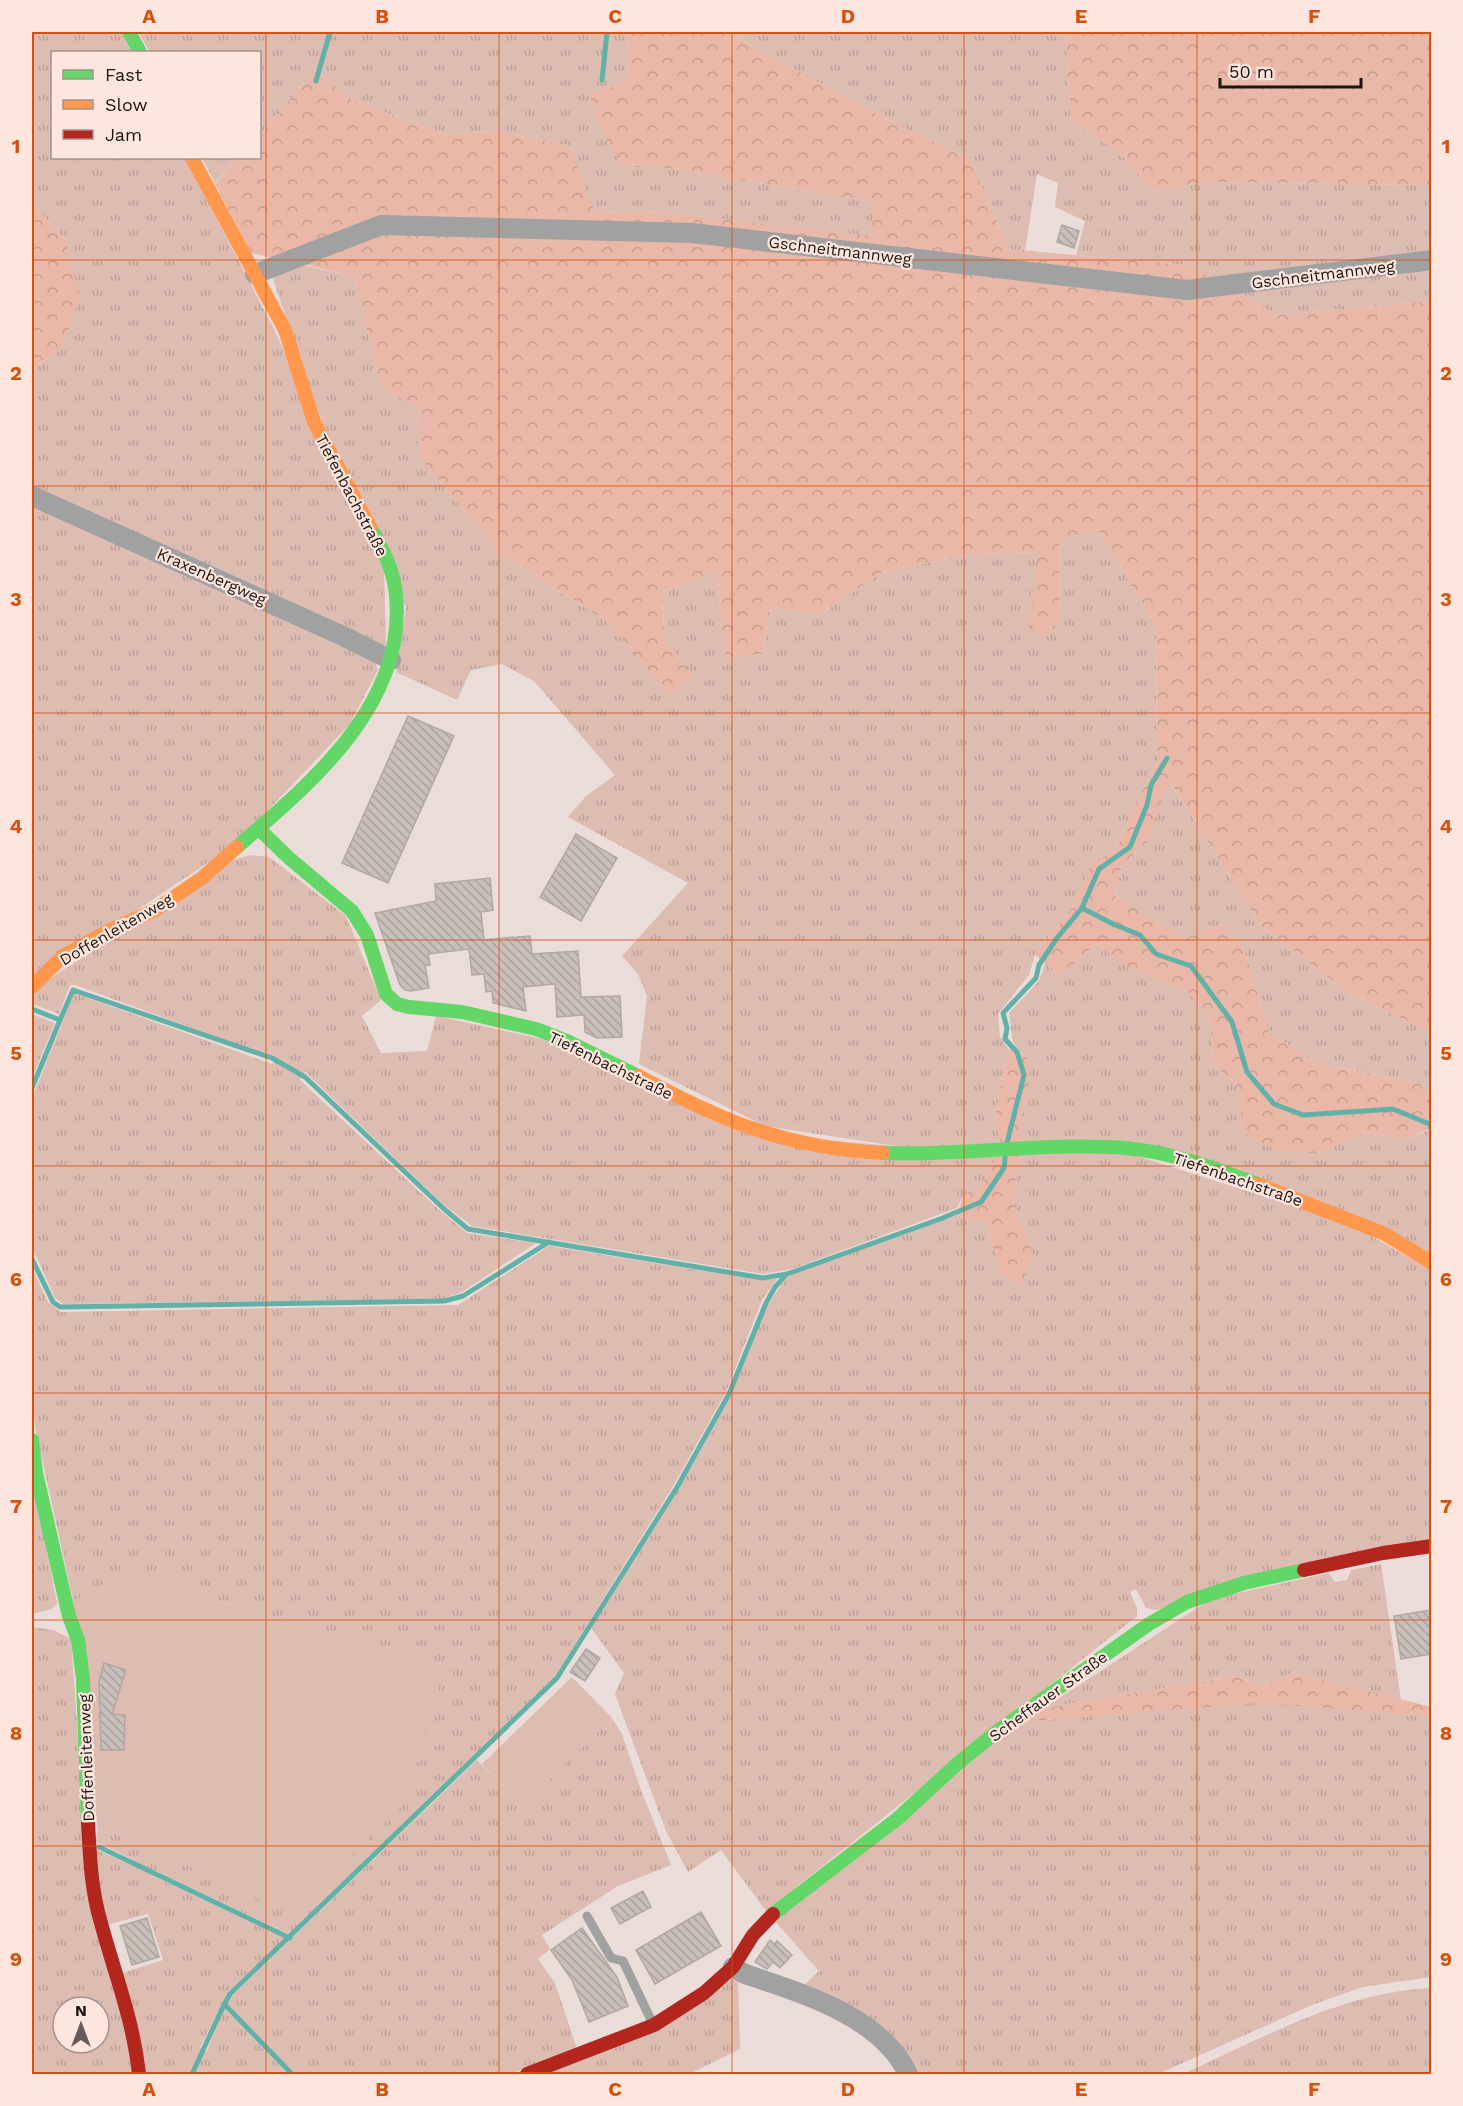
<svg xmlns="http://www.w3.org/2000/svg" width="1463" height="2106" viewBox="0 0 1463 2106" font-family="'Work Sans',sans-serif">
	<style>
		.grass { fill: url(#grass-tufts); fill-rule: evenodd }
		.forest { fill: url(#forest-crowns) }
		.pitch { fill: #ddbcb2 }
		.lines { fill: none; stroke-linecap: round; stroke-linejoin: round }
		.stream { stroke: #62b1a8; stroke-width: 5 }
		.building { fill: url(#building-back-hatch); stroke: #b1a7a4; stroke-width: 1.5 }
		.lane { stroke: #a0a1a0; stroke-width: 9 }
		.street { stroke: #a0a1a0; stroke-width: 20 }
		.fast { stroke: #63d668; stroke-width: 14 }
		.slow { stroke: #ff974d; stroke-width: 14 }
		.jam { stroke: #b3261e; stroke-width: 14 }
		.grid { fill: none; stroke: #d4520d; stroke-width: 1.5; stroke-opacity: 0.55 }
		.labels { text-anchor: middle; stroke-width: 4.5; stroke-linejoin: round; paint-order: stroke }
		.street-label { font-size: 16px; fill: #1d1512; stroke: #fee6df }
		.neatline { fill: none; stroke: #d4520d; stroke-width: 2 }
		.grid-label { font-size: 20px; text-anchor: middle; font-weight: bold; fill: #d4520d }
	</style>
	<defs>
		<pattern id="grass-tufts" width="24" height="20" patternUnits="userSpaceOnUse" patternTransform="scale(1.5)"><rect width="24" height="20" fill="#ddbcb2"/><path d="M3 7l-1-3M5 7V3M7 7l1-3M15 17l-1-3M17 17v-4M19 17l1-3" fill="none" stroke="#bda198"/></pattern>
		<pattern id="forest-crowns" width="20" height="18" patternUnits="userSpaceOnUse" patternTransform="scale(1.5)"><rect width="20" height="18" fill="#e9b8a9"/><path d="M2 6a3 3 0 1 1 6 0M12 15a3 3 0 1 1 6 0" fill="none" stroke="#c79d90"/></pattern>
		<pattern id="building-back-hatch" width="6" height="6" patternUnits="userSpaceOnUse" patternTransform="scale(1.5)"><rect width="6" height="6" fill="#c8beba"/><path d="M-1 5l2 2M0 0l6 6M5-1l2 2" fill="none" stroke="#aba29f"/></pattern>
	</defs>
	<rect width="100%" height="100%" fill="#eaddd9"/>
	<g class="grass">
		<polygon points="32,32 121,32 132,52 52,52 52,158 185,158 273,327 384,570 386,645 375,645 32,490 32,369 62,348 66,240 32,204"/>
		<polygon points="138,32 629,32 627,82 589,94 623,167 661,167 872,202 872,237 671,213 593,211 570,146 501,132 444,134 351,100 317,69 260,134 260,52 150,52"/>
		<polygon points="719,32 1065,32 1071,121 1119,152 1154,192 1203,182 1431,185 1431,255 1218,283 1187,265 1076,255 1085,221 1055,207 1058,183 1037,174 1025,251 1008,249 972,161 890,121 736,37"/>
		<polygon points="202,158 238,158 215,183"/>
		<polygon points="296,264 354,276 381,387 417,407 419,457 503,556 606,621 670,694 693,676 664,638 663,592 716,572 725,657 763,654 771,607 820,614 883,572 972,554 1040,552 1028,628 1060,621 1059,540 1098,530 1156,627 1157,761 1114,852 1093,862 1073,906 1035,955 1029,975 998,1014 1000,1037 1009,1049 995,1115 1000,1143 915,1149 765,1126 639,1064 647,996 638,974 622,956 688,883 568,817 586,796 615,775 534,681 502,664 471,670 457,700 396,672 406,607 326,435 273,279 279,270"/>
		<polygon points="1431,265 1431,301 1277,315 1235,292"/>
		<polygon points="32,501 375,661 378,670 350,724 236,844 32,980"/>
		<polygon points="1168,779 1261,926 1350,994 1426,1030 1431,1031 1431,1095 1418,1083 1316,1063 1269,1032 1242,941 1222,925 1186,940 1115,896 1122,865 1147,842"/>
		<polygon points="250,855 269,857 346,916 381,1000 362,1016 381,1053 427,1051 436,1016 542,1039 754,1134 998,1155 980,1187 963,1195 957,1208 792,1269 763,1274 472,1226 444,1205 305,1072 300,1080 437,1208 467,1233 536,1243 462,1292 442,1299 63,1304 55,1298 32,1247 32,1098 74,993 272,1064 277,1059 75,985 70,985 59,1014 32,1004 32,998 43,983 233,860"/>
		<path d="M1097,944l34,25 55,22 23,23 5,51 23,20 6,48 73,21 51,-22 38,8 26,-11v128l-215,-93 -196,-21 6,-87c-17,-6 -14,-29 -17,-43l30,-32 6,-18 15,12z"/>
		<polygon points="32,1014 55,1023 32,1078"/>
		<path d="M1019,1153h109l222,71 81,46v269l-274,71 -11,-2 -10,-19 -6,3 7,16v8l-371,295 -45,-61 -33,22 -22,-41 -51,-137 9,-21 -33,-45c48,-76 98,-151 139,-232 21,-41 28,-89 61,-122l166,-59 28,7 17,52 18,12 14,-30 -21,-56z"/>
		<polygon points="549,1246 760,1280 777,1279 762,1300 726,1392 672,1488 554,1678 289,1934 153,1870 151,1875 286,1938 230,1992 219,2009 200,2048 207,2051 224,2008 288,2074 196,2074 197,2072 192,2070 189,2074 145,2074 122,1973 163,1960 148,1914 106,1925 95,1849 130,1865 133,1860 95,1841 98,1831 121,1835 445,1666 182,1591 185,1576 73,1600 36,1431 32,1402 32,1268 48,1302 61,1312 458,1305"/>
		<polygon points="32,1474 57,1604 52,1609 32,1614"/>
		<polygon points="1381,1564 1401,1700 1293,1673 1261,1685 1236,1676 1044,1708 1211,1599 1329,1573 1335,1582 1347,1580 1351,1570"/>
		<path d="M32,1627l21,3 18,9 9,128 53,307h-101zM63,2007h36v36h-36z"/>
		<polygon points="1256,1702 1431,1716 1431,1977 1363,1987 1312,2005 1158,2074 916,2074 802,1987 819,1971 775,1921 1020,1722"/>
		<polygon points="612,1718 622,1734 641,1790 671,1865 618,1886 542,1935 550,1949 538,1959 555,1983 577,2049 510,2074 295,2074 227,2005 233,1995 477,1760 523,1805"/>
		<polygon points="735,1978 738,1982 740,2049 689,2074 542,2074"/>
		<path d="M1431,1988v86h-248c80,-36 159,-82 248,-86z"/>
	</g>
	<g class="forest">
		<polygon points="629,32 719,32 736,37 890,121 972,161 1008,249 1187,265 1277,315 1431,301 1431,1031 1426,1030 1350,994 1261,926 1169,780 1147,842 1122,865 1115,896 1186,939 1222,925 1242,941 1269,1032 1316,1063 1418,1083 1431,1095 1431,1124 1429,1129 1405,1140 1367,1132 1316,1154 1274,1150 1243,1133 1237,1085 1214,1065 1209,1014 1186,991 1131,969 1097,944 1060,975 1035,955 1073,906 1093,861 1114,852 1157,761 1156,627 1098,530 1059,540 1060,621 1046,637 1028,628 1039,552 972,554 883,572 820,614 771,607 763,654 725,658 716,572 663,592 664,638 693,676 670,695 606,621 503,556 419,457 417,407 381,387 354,276 251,253 215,184 238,158 260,158 260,134 317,69 351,100 444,134 501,132 570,146 594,211 671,213 872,236 872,202 661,167 623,167 603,134 589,94 627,82"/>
		<polygon points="1065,32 1431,32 1431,185 1203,182 1154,192 1119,152 1071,121"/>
		<polygon points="32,204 66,240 80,297 62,348 32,369"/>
		<polygon points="1009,1049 1026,1056 1031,1063 1020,1143 1000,1143 995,1115"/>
		<polygon points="1019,1153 1013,1200 1034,1256 1020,1287 1002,1274 985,1222 957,1215 963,1195 980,1187 998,1155"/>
		<polygon points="1293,1673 1432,1707 1431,1716 1256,1703 1020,1722 1044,1708 1236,1676 1261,1685"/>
	</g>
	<g class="pitch">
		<polygon points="145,1573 186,1576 182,1591 445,1666 406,1802 292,1915 122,1835 98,1831 73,1600"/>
		<polygon points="572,1677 612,1718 523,1806 482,1764"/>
	</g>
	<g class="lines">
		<g class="stream">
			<polyline points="602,80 607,32"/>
			<polyline points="316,81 330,32"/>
			<polyline points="1082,908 1113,924 1140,935 1156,954 1191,966 1232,1022 1247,1072 1274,1104 1303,1115 1393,1109 1432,1125"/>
			<polyline points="32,1009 60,1020 73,990 272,1058 305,1077 444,1209 468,1229 763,1278 787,1274 940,1219 981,1202 1004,1168 1005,1158"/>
			<polyline points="32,1088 60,1020"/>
			<polyline points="1007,1143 1024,1075 1017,1052 1005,1039 1007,1028 1003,1013 1036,978 1039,965 1057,938 1082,908 1099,869 1130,847 1147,805 1151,785 1167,758"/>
			<polyline points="32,1259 53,1302 60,1307 444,1301 463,1296 549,1242"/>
			<polyline points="99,1847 290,1938"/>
			<polyline points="224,2004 292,2074"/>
			<polyline points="192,2074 221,2011 230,1994 557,1678 676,1489 729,1394 766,1303 775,1287 786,1275"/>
		</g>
	</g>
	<g class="building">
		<polygon points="1062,225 1079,231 1074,248 1057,242"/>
		<polygon points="408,716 454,736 388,883 342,863"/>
		<polygon points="576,834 617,858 581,921 540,897"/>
		<polygon points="490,878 493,910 481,912 484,940 514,937 515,940 517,937 530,936 532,954 578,951 581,997 620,996 622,1037 597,1038 585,1032 584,1015 557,1017 555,984 523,987 526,1011 493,1003 492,991 486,992 484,974 472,975 469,949 428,954 430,965 425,965 429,988 411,991 405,990 400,985 375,913 436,901 435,884"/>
		<polygon points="1431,1610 1431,1654 1401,1659 1394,1616"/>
		<polygon points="586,1649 600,1658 585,1681 570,1672"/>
		<polygon points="104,1663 126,1670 112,1714 125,1715 124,1750 101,1750 99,1681"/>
		<polygon points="643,1891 651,1907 620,1924 611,1908"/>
		<polygon points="701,1912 721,1946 655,1984 636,1950"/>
		<polygon points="147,1918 159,1957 132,1965 120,1926"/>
		<polygon points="582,1928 617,1977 628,2006 589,2022 572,1980 551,1950"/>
		<polygon points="770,1940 775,1944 777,1941 792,1955 780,1968 773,1962 767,1969 755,1962"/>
	</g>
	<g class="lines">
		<polyline class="lane" points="587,1916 611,1958 623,1961 652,2022"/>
		<g class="street">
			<polyline points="255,274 381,225 692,233 1187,290 1432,260"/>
			<polyline points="32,496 343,636 391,660"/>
			<path d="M733,1967l12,7c56,19 136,42 163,100"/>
		</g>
		<g class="fast">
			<polyline points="129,32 140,52"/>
			<polyline points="259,829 289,858 352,911 367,935 386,994 397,1004 409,1007 462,1012 536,1029 567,1041 638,1076"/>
			<path d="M237,847c74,-64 170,-143 159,-252 -2,-25 -14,-47 -26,-68"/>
			<path d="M883,1153c81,3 161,-11 242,-5 46,4 89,20 132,36"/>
			<polyline points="32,1440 36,1473 69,1616 78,1640 83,1679 88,1823"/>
			<polyline points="773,1914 897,1819 957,1764 999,1730 1149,1624 1187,1602 1244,1583 1304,1570"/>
		</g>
		<g class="slow">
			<polyline points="192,158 285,330 314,422 370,527"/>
			<polyline points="32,987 63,956 106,932 155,910 202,878 237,847"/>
			<path d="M638,1076c24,12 47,25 71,35 54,25 115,39 174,42"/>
			<polyline points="1257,1184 1385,1234 1432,1263"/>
		</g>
		<g class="jam">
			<polyline points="1304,1570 1383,1553 1432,1546"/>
			<path d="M88,1823c2,34 3,67 13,100 14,52 32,96 38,151"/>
			<polyline points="527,2074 654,2025 704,1993 733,1967 753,1935 773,1914"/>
		</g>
	</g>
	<path class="grid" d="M266,32v2042M499,32v2042M732,32v2042M964,32v2042M1197,32v2042M32,260h1400M32,486h1400M32,713h1400M32,940h1400M32,1166h1400M32,1393h1400M32,1620h1400M32,1846h1400"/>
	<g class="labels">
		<g class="street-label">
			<text transform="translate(840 250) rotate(7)" y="6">Gschneitmannweg</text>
			<text transform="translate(1323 274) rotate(-7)" y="6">Gschneitmannweg</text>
			<text transform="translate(352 495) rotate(62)" y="6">Tiefenbachstraße</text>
			<text transform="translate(212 576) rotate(24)" y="6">Kraxenbergweg</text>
			<text transform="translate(116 929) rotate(-30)" y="6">Doffenleitenweg</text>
			<text transform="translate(611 1065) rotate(26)" y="6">Tiefenbachstraße</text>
			<text transform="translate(1238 1179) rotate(19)" y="6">Tiefenbachstraße</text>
			<text transform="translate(1048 1696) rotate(-36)" y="6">Scheffauer Straße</text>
			<text transform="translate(86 1758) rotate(-92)" y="6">Doffenleitenweg</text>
		</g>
	</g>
	<rect width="1463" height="2106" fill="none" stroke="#fee6df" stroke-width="66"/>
	<rect x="51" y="51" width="210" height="108" fill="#fee6df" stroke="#a4928d" stroke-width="1.5"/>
	<rect x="63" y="70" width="30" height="9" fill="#63d668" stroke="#a4928d" stroke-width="1.5"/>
	<text x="105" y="81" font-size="18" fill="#1d1512">Fast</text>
	<rect x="63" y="100" width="30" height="9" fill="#ff974d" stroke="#a4928d" stroke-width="1.5"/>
	<text x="105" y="111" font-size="18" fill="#1d1512">Slow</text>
	<rect x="63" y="130" width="30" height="9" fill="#b3261e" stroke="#a4928d" stroke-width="1.5"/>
	<text x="105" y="141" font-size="18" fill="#1d1512">Jam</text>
	<g transform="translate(81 2025)"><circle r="28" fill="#fee6df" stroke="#a4928d" stroke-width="1.5"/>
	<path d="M0-4.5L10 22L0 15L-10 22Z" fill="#655b58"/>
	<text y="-9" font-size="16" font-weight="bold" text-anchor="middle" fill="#1d1512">N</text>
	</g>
	<path d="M1220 78v9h141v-9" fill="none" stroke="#1d1512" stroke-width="3"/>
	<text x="1229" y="78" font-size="18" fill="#1d1512" stroke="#fee6df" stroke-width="4.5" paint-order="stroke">50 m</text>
	<rect x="33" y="33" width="1397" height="2040" class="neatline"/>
	<g class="grid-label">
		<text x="149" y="23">A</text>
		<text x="382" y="23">B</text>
		<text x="615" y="23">C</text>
		<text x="848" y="23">D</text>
		<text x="1081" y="23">E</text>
		<text x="1314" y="23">F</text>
		<text x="16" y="153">1</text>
		<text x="1446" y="153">1</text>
		<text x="16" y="380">2</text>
		<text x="1446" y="380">2</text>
		<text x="16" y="606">3</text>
		<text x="1446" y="606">3</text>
		<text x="16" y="833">4</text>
		<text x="1446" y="833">4</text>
		<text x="16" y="1060">5</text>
		<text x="1446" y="1060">5</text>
		<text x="16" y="1286">6</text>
		<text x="1446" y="1286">6</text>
		<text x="16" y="1513">7</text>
		<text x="1446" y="1513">7</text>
		<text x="16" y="1740">8</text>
		<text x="1446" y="1740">8</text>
		<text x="16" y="1966">9</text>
		<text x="1446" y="1966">9</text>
		<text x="149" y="2096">A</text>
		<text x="382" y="2096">B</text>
		<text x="615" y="2096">C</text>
		<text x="848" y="2096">D</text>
		<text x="1081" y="2096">E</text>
		<text x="1314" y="2096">F</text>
	</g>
</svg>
